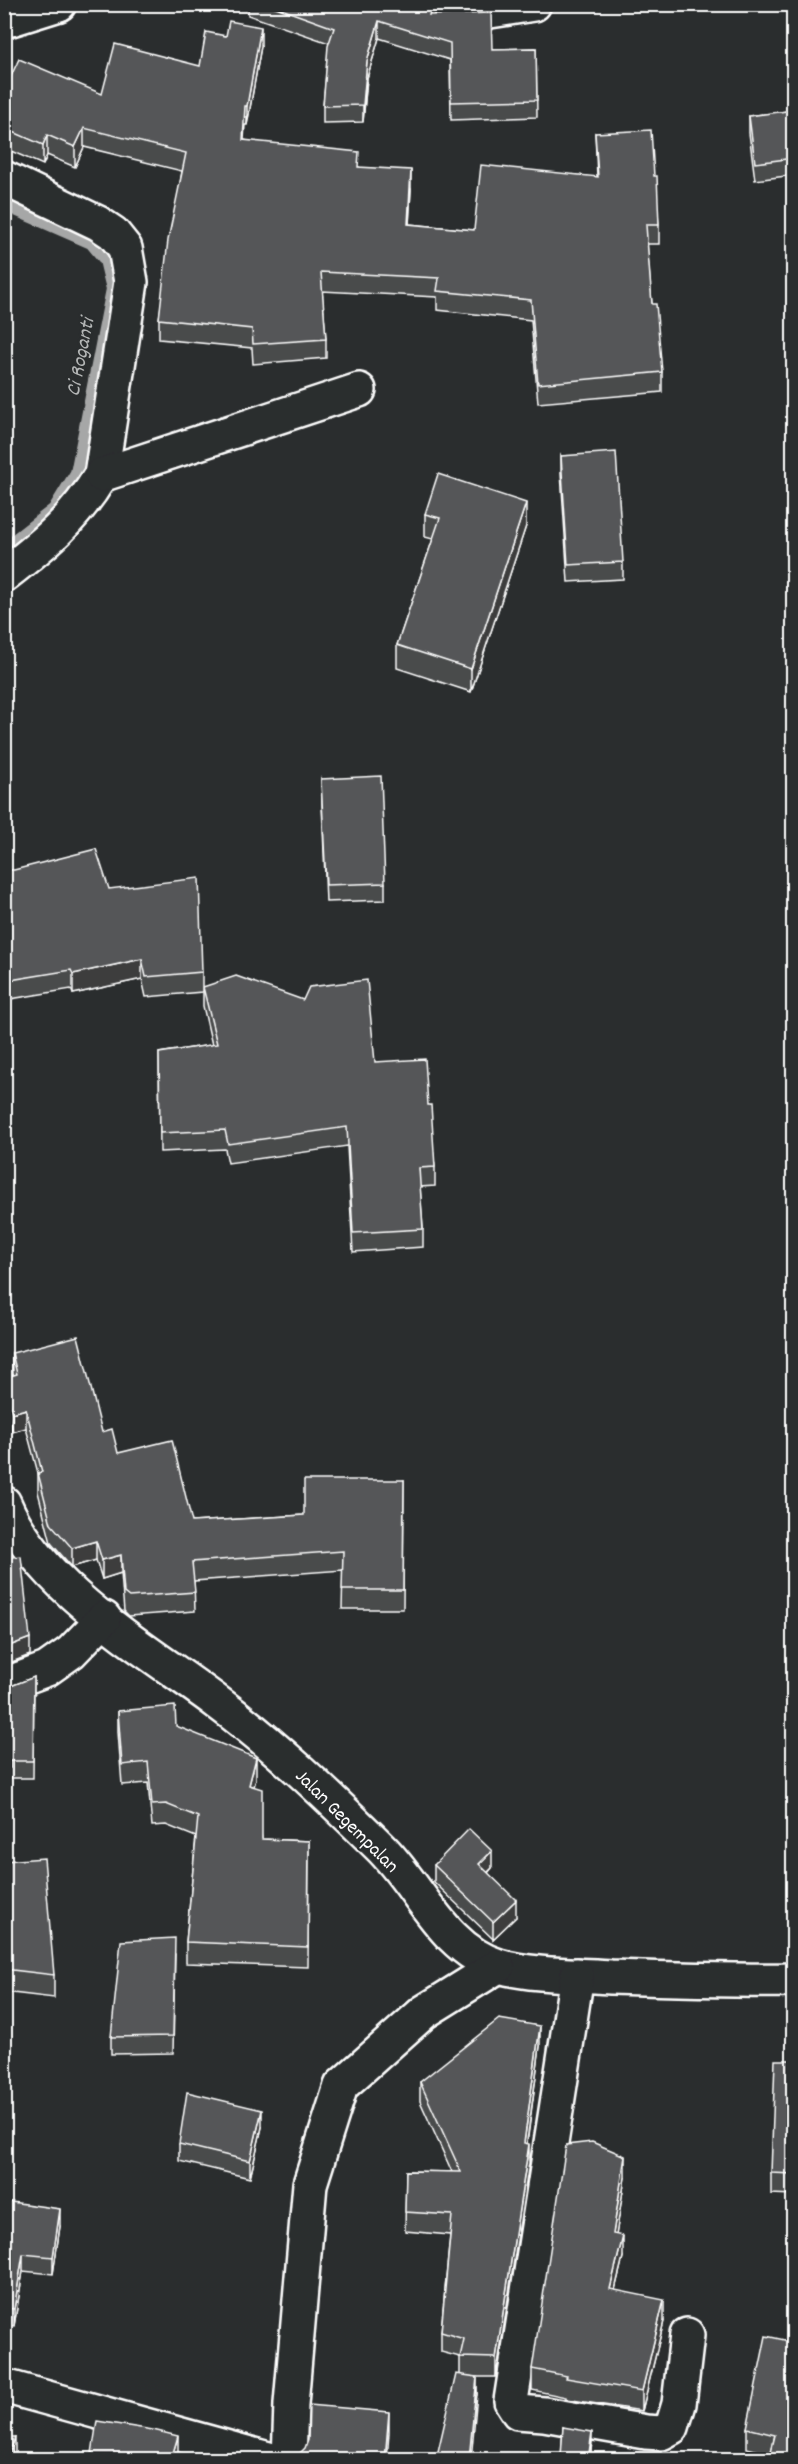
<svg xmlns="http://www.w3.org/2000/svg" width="798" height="2464" viewBox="0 0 798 2464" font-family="Dekko,sans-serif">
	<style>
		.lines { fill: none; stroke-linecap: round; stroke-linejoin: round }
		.stream { stroke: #a6a7a7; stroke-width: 12 }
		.street-casing { stroke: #fff; stroke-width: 38 }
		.street { stroke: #2a2d2e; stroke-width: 33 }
		.wall { fill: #494b4c; stroke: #fff; stroke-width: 1.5 }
		.shaded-wall { fill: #3c3d3e; stroke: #fff; stroke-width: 1.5 }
		.building { fill: #555758; stroke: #fff; stroke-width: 1.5 }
		.labels { text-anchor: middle; stroke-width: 4.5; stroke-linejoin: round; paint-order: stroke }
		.street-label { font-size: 20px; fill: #fff; stroke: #2a2d2e }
		.water-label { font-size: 21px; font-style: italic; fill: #b4b6b6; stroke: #2a2d2e }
	</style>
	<rect width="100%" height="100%" fill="#2a2d2e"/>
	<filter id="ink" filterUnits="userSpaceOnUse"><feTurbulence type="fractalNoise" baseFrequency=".0167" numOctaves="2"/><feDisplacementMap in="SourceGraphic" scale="12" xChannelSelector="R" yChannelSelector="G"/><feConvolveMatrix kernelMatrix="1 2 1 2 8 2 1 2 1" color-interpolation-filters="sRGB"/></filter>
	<g filter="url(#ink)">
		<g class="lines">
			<polyline class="stream" points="4,205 91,243 105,260 112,289 76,473 54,509 4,548"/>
			<defs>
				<g id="street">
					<polyline points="459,4 490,11 534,4"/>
					<polyline points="11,19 59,4"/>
					<path d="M4,178l94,45 15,10 12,15 6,34 -30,193c-26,44 -57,69 -97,100"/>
					<polyline points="101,475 359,390"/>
					<path d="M4,1503c36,86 141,145 213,199 58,43 110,93 162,144 39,37 64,104 120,120 30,9 80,9 112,11 61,2 122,4 183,3"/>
					<polyline points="4,1685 47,1669 71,1652 104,1618"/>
					<polyline points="577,1975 511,2401 518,2412 544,2414 646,2432 661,2433 672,2427 679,2404 687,2335"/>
					<polyline points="4,2386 272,2460"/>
					<polyline points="289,2460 291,2404 310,2184 341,2086 424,2012 498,1966"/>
				</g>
			</defs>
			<use href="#street" class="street-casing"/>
			<use href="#street" class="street"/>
		</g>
		<g class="wall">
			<polygon points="248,4 435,4 435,15 492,49 536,48 537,117 451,120 450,60 379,38 367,78 363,122 323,123 323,106 329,43 248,15"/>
			<polygon points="261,46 247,125 245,125 244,140 359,167 411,189 409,224 474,230 597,177 595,133 654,176 659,225 659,244 647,244 652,304 662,372 662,392 538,403 531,320 437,310 437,297 322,291 326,339 326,358 253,364 252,348 159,339 159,319 182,171 84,147 75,167 47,155 43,165 4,148 4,91 102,94 200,66"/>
			<polygon points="794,110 794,175 755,180 749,133 749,116"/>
			<polygon points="561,456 623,562 623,579 568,582 561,473"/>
			<polygon points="425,514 526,526 471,692 397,668 397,645 433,539 425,537"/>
			<polygon points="321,779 385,883 385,900 326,902"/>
			<polygon points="4,870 109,889 202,972 202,992 146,997 142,979 73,994 71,989 4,1000"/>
			<polygon points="203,987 375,1062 428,1105 435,1167 435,1186 420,1187 423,1229 423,1247 353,1252 347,1146 228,1163 225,1149 160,1152 159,1053 212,1045 203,1006"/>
			<polygon points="12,1353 102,1432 118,1453 192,1522 304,1515 404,1480 403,1609 342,1609 343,1570 194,1581 195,1611 129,1616 124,1611 121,1573 102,1579 96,1560 72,1567 51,1543 38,1492 38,1473 26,1428 12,1432 4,1399 4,1378 13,1375"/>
			<polygon points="34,1677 33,1778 10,1778 10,1785 4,1785 4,1686 11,1686"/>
			<polygon points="118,1711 176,1726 256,1779 254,1786 262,1839 309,1841 308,1967 186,1963 186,1942 196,1837 166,1825 152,1826 148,1783 122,1785 118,1732"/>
			<polygon points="4,1861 54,1975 54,1998 4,1992"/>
			<polygon points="434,1865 492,1868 488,1873 516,1917 493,1939 434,1882"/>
			<polygon points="175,1955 173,2053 111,2054 111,2037"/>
			<polygon points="540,2046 527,2144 529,2163 496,2377 476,2377 477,2394 460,2374 460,2357 441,2352 441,2332 450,2235 405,2231 406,2171 452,2172 420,2101 420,2082"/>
			<polygon points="794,2060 794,2195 771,2194 771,2173"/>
			<polygon points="262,2127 250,2178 179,2161 179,2144"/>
			<polygon points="625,2177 616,2235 623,2257 615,2290 664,2321 642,2411 566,2399 566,2397 532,2390 532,2369"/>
			<polygon points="4,2201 60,2226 53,2274 23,2271 14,2326 4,2325"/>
			<polygon points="794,2342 771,2454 747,2448 747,2428"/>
			<polygon points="563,2427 592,2441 590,2460 561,2460"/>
		</g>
		<g class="shaded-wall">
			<polygon points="433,4 435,4 435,13 429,32 429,15"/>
			<polygon points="379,21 379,38 367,78 363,122 363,105 367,61"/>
			<polygon points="261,27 261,46 247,125 247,106"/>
			<polygon points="84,128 84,147 75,167 75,147"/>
			<polygon points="47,135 47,155 43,165 43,145"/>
			<polygon points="411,170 411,189 408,244 408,224"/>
			<polygon points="526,503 526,526 471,692 471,669"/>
			<polygon points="142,959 142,979 73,994 73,974"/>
			<polygon points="26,1409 26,1428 12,1432 12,1413"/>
			<polygon points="96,1541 96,1560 72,1567 72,1548"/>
			<polygon points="121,1555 121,1573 102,1579 102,1560"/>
			<polygon points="30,1638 30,1655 4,1665 4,1648"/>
			<polygon points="256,1758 256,1779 249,1805 249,1785"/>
			<polygon points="492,1851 492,1868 479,1881 479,1864"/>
			<polygon points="516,1900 516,1917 493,1939 493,1922"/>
			<polygon points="540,2026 540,2046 524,2163 524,2143"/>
			<polygon points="262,2110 262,2127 250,2178 250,2161"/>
			<polygon points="529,2144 529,2163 496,2377 496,2358"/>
			<polygon points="625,2156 625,2177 613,2255 613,2234"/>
			<polygon points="60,2209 60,2226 53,2274 53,2257"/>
			<polygon points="623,2236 623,2257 610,2310 610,2289"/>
			<polygon points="23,2254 23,2271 14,2326 14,2309"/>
			<polygon points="664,2300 664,2321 642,2411 642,2391"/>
			<polygon points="477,2377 477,2394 471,2460 469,2460"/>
			<polygon points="6,2389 6,2406 4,2417 4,2400"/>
			<polygon points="389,2412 389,2433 387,2460 385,2460"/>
			<polygon points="592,2432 592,2441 590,2460 588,2460"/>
			<polygon points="178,2436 178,2453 176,2460 171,2460"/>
			<polygon points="15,2437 15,2454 13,2460 7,2460"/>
		</g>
		<g class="building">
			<polygon points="267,4 433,4 429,15 491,13 492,49 536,48 537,100 451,102 450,43 379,21 367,61 363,105 323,106 328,46 334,28"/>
			<polygon points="229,21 261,27 247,106 245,106 243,140 359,152 358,167 411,170 408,224 474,230 481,165 598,177 595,133 651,130 654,176 657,176 659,225 646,225 652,304 656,304 662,372 538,384 531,300 437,291 439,278 321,272 326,339 253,344 252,329 159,319 168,240 186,153 84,128 75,147 47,135 43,145 4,128 4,91 19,59 102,94 115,44 200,66 206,32 226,36"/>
			<polygon points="794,110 794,158 755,163 749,116"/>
			<polygon points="616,452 623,562 568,565 561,456"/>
			<polygon points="438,474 526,503 471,669 397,645 440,518 425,514"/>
			<polygon points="381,776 385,883 326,885 321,779"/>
			<polygon points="96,849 109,889 199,878 202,972 146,977 142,959 73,974 71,970 4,981 4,870 14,870"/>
			<polygon points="236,976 303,1000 309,987 367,980 375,1062 425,1059 428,1105 431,1105 435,1167 419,1168 423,1229 353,1233 347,1127 228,1144 225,1130 160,1133 159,1053 217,1044 203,987"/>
			<polygon points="78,1336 102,1432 112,1429 118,1453 172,1440 192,1522 304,1515 304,1480 404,1480 403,1590 342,1590 343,1551 192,1562 195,1592 129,1597 124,1593 121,1555 102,1560 96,1541 72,1548 51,1524 38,1473 42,1472 26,1409 12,1413 4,1380 4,1378 17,1374 12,1353"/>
			<polygon points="21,1556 30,1638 4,1648 4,1558"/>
			<polygon points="34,1677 33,1761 10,1761 10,1768 4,1768 4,1686 11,1686"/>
			<polygon points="175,1706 176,1726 256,1758 249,1785 262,1789 262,1839 309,1841 308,1947 186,1942 198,1817 166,1804 152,1805 148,1762 122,1765 118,1711"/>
			<polygon points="469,1829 492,1851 479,1864 516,1900 493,1922 434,1865"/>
			<polygon points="44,1858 54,1975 4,1969 4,1861"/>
			<polygon points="175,1938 173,2036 111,2037 121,1941"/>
			<polygon points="499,2019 540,2026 524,2143 529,2144 496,2358 460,2357 464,2339 441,2332 452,2215 405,2212 406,2171 461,2172 420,2082"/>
			<polygon points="775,2060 794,2060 794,2174 771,2173"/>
			<polygon points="187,2092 262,2110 250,2161 179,2144"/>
			<polygon points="592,2142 625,2156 613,2234 623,2236 610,2289 664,2300 642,2391 566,2378 567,2376 532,2369 566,2145"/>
			<polygon points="4,2201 60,2209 53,2257 23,2254 14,2309 4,2308"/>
			<polygon points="766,2336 794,2342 794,2460 769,2460 775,2435 747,2428"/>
			<polygon points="456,2374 477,2377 469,2460 436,2460"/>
			<polygon points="309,2405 389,2412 385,2460 299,2460 299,2454 305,2448 308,2440"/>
			<polygon points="97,2421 153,2430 178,2436 171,2460 91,2460"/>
			<polygon points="563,2427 592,2432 588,2460 561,2457"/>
			<polygon points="4,2437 15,2437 7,2460 4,2460"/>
		</g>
	</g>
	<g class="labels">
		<g class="street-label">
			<text transform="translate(348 1820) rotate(45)" y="7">Jalan Gegempalan</text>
		</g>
		<g class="water-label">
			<text transform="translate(79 357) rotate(-79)" y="7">Ci Roganti</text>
		</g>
	</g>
	<rect width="798" height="2464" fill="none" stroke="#2a2d2e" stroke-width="24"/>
	<rect x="12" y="12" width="774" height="2440" fill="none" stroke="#fff" stroke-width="2" filter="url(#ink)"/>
</svg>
